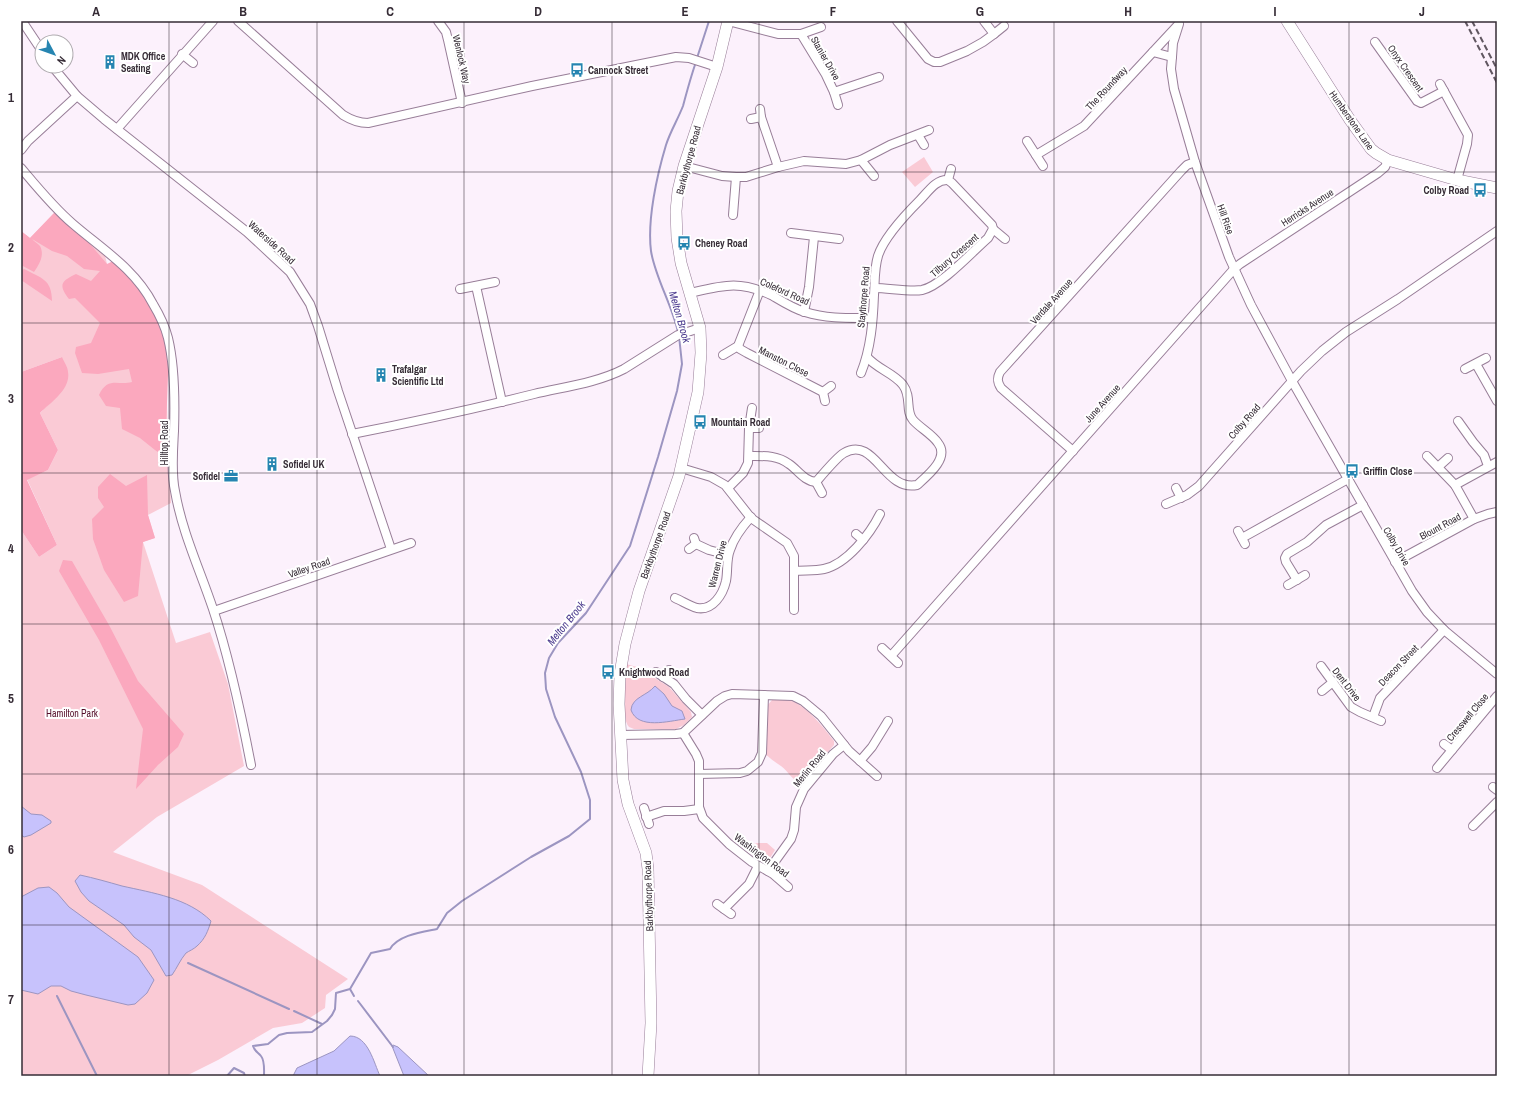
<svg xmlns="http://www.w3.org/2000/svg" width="1518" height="1097" viewBox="0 0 1518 1097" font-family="'Archivo Narrow',sans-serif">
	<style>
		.green { fill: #facad5 }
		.forest { fill: #fba8be }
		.water { fill: #c7c2fc; stroke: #9c95c1 }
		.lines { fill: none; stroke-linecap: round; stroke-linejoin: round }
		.stream { stroke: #9c95c1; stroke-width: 2 }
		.street-casing { stroke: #987e98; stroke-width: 10 }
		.secondary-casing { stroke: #987e98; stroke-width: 12 }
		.street { stroke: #fff; stroke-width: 8 }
		.secondary { stroke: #fff; stroke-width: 11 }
		.rail { stroke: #615761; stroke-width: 2; stroke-dasharray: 6 3; stroke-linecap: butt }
		.grid { fill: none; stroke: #362c36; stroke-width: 1; stroke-opacity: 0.55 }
		.labels { text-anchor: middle; stroke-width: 4; stroke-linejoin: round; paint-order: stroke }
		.poi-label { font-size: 10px; font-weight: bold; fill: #362c36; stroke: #fff; text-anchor: start }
		.street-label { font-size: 10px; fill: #362c36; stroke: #fff }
		.park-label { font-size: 10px; fill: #540d29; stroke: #fff }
		.water-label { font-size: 11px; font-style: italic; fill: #4d3d8f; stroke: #fff }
		.neatline { fill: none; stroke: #362c36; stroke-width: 1.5 }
		.grid-label { font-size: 13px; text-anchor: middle; font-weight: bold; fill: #362c36 }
	</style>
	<rect width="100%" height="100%" fill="#fcf1fc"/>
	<g class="green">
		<polygon points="924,157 933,172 915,187 902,172"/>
		<polygon points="55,212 103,247 107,264 166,385 171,503 148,515 155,538 143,542 176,643 210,632 228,684 244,766 157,817 113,852 202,885 348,979 326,995 325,1008 302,1023 273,1028 218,1060 186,1076 21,1076 22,742 21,742 21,530 39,557 57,545 27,479 48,470 58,450 40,413 56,397 62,357 21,372 21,231 30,238"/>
		<path d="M626,664l11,3 10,6 -1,5 4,-3 19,12 22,25 1,5 -8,8 -8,4h-42l-5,-2c-9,-11 -4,-48 -3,-63z"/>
		<path d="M772,700c7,0 15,-1 22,2 14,6 31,27 40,39v4l-34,38c-10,-5 -11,-11 -19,-17 -6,-4 -10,-7 -16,-12l2,-48z"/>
		<polygon points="758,843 767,843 775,850 770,858 756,858 746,850 752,844"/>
	</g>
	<g class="forest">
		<path d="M55,212l19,13 33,39 10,-5 33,39 19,50 -4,109 -10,-7 -15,-12 -18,-9 -2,-21 -14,-2 -7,-11c9,-19 19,-9 33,-13l-3,-13 -31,5 -16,-1 -7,-20 1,-6 15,-4 9,-20 -25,-25 -6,1c-11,-14 -8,-18 7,-25l15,7 9,-10 -16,-2 -17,-13 -15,-5 -20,-12c2,2 6,5 8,7 5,9 -1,19 -6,26l-13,-7v-34l9,7z"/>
		<path d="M24,269c17,9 28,10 28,32l-31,-21v-9z"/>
		<path d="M62,357c2,5 6,10 6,15 3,17 -17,30 -28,41l18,37 -10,20 -21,10 30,65 -18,12 -18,-27v-158z"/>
		<polygon points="110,474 126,486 147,475 148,515 155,538 143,542 138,596 124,602 104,570 93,539 92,519 104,507 98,498 98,487"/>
		<polygon points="63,560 72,561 109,625 138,681 184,734 178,747 158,765 136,789 143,729 99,640 59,571"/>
	</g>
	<g class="water">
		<path d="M655,686l9,8 8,12 10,5 3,8c-16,2 -47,11 -54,-9 1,-13 16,-14 24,-24z"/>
		<polygon points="21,806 31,814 42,815 51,821 51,823 31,835 24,837 21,835"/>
		<path d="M80,875c14,3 28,7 42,11 31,7 66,12 89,35 -3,10 -6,18 -14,25 -3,3 -8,5 -11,7 -6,7 -9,15 -14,22l-6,1 -15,-26 -17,-13 -10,-12 -35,-24 -8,-9 -6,-11z"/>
		<polygon points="49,887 57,893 69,907 138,957 154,980 147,993 135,1004 128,1005 86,995 71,991 61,986 51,986 38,994 21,990 21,897 38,888"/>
		<path d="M350,1036c18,0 24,27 30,40h-87l4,-8 37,-17z"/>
		<polygon points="393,1045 398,1047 429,1076 404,1076 392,1046"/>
	</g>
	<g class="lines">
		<g class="stream">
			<polyline points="697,58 709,21"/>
			<path d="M678,332c-6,-27 -23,-55 -27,-81 -4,-31 6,-76 15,-106 4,-13 12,-26 17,-39 4,-15 8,-30 13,-44"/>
			<polyline points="188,963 289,1009"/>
			<polyline points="350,989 354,996"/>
			<polyline points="57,996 97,1076"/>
			<polyline points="358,1001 393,1047"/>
			<polyline points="294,1011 322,1024"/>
			<polyline points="227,1076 234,1068 244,1073 245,1076"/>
			<path d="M264,1076c0,-6 1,-15 -3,-20 -3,-4 -6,-4 -8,-10l15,-2 11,-9 8,-2 25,-1 15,-11 5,-6 3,-6 1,-16 14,-4 21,-36 19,-4c8,-14 32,-17 47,-20l10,-16 15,-12 69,-44 38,-21 21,-17v-19l-9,-28 -26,-55 -9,-28 -1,-16 4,-15 9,-15 28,-30 44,-67 28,-89 19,-66 5,-27 -3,-28"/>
		</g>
		<defs>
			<g id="street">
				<polyline points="22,21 42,51"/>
				<path d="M238,21l105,94c8,5 15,8 25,8l164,-37 144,-29 13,1 28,9"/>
				<polyline points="438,21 446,32 448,40 462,103"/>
				<polyline points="728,21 778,34 801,34 826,75 834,92 879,77"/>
				<polyline points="897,21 928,59 934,62 940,62 967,51 983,42 994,34 984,21"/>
				<polyline points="1179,24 1173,43 1172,57 1171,69 1174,89 1195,162 1229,257 1251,305 1292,381 1412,591 1427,612 1444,630 1497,674"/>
				<polyline points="801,34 821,27"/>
				<polyline points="994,34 1004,26"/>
				<polyline points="1375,42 1417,101 1421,103 1444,91"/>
				<polyline points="1153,52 1172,57"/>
				<polyline points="182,54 193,63"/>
				<polyline points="52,66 77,96 104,119 247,232 290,272 310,304 318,326 338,391 391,549"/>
				<polyline points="1440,84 1468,135 1467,144 1457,180"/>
				<polyline points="834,92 838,105"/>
				<polyline points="760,109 761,117 778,167"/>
				<polyline points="751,119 761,117"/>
				<polyline points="117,129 213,21"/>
				<polyline points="918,135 924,145"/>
				<polyline points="1027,141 1043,166"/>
				<polyline points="21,150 28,141 77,96"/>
				<polyline points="1036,155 1084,126 1178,25"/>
				<polyline points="861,160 874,176"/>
				<polyline points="684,166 722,176 736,177 746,177 778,167 804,161 846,164 861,160 890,145 929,130"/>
				<path d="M21,168c16,19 33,40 52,56 29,25 62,45 80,80 6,10 12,22 15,34 7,29 7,63 6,93 -1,19 -3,42 1,60 7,41 25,79 38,118 17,51 28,104 38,156"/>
				<polyline points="733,215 736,177"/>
				<polyline points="993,229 1005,239"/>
				<polyline points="791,233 839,239"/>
				<polyline points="476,286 502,402"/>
				<path d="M875,288c13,0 35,4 47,2 19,-4 50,-38 66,-52l5,-9 -1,-4 -40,-42 -4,-3 3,-11"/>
				<polyline points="460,289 495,282"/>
				<path d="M690,293c34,-8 50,-13 83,3 10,6 21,13 32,16 22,7 45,6 67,6"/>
				<polyline points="804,312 809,287 814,237"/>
				<polyline points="738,346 740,349 747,353 823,392"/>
				<polyline points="723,355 738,346 760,290"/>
				<polyline points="1476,364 1497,401"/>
				<polyline points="1465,369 1486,358"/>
				<path d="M861,373c10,-25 12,-52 13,-78 1,-13 0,-26 4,-39 6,-19 28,-42 42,-56 8,-8 16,-21 28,-20"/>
				<polyline points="825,401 823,392 831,386"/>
				<polyline points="1458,421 1473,442 1484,455 1488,466"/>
				<polyline points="749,428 759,428"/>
				<path d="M352,434c61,-12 121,-25 182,-40 29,-7 63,-11 90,-25l54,-34 22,-7"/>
				<path d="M1073,451l-72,-63c-4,-6 -4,-10 -1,-16l181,-201 6,-6 8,-3"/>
				<path d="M749,456c15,0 28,-1 40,8 9,6 15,17 27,18 6,-7 21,-25 28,-29 31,-18 40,39 73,32 10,-9 33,-27 21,-42 -6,-9 -18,-15 -25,-23 -8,-9 -1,-23 -10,-35 -9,-12 -26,-16 -36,-28"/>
				<polyline points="1427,456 1455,485 1474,519"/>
				<polyline points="1438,467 1448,458"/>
				<path d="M681,468l30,9 14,8 26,33 36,25 7,13v15c10,-1 21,0 30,-2 23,-5 46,-35 56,-55"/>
				<polyline points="816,482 822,493"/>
				<polyline points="1455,485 1497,462"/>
				<polyline points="728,488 743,473 748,463 749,428 752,408"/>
				<polyline points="1176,488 1181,498"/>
				<polyline points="1166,504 1187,495 1199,486 1301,371 1322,351 1346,332 1398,299 1497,231"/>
				<polyline points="1238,531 1245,544"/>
				<polyline points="856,534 863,540"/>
				<polyline points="1242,538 1348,479"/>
				<polyline points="696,544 709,550 728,555"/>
				<polyline points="689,549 696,544 694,538"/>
				<polyline points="1395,562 1474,519 1488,514 1497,512"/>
				<polyline points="794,571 794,610"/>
				<polyline points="1297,580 1286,562 1285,558 1287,554 1307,542 1326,525 1363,505"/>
				<polyline points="1288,585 1305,575"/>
				<path d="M675,598c7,3 15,8 22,10 16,3 26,-14 29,-27 2,-10 0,-21 4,-31 4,-13 12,-23 21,-33"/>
				<polyline points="214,611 411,543"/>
				<polyline points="882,648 898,663"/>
				<polyline points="891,656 1234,269 1240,264 1378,173 1385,167 1388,160"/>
				<polyline points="1321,666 1351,707 1360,712 1381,721"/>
				<polyline points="656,672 674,684 686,699 702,715"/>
				<polyline points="663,677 669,670"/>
				<polyline points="1322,691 1333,682"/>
				<polyline points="1373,717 1380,698 1444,630"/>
				<polyline points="683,733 696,754 699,761 699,807 703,818 729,844 752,862 773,874 788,887"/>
				<polyline points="620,735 676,734 683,733 717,701 725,696 732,694 793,696 803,701 821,716 849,751 877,776"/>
				<polyline points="1444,744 1452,750"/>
				<polyline points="860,761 872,747 888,721"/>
				<polyline points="1437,768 1497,696"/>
				<polyline points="699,774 740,773 747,771 758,762 762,753 764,695"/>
				<polyline points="1493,787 1497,790"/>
				<polyline points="644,808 649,824"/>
				<polyline points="646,817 664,811 684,811 699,809"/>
				<polyline points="1473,826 1497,802"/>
				<polyline points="768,871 791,839 794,830 796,807 804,789 833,754 844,745"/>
				<polyline points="717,904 731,914"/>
				<polyline points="724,909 749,884 758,866"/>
			</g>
			<g id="secondary">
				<polyline points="1287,21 1350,120 1371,149 1376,153 1388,160 1457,180 1497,188"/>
				<polyline points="648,1076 651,1023 648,869 646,853 628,804 623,780 619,704 620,674 625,644 639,591 679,476 698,392 701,353 700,328 681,263 677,238 676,211 678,191 684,166 717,67 728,21"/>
			</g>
		</defs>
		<use href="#street" class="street-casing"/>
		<use href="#secondary" class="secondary-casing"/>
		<use href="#street" class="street"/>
		<use href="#secondary" class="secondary"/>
		<g class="rail">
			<polyline points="1465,21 1497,83"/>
			<polyline points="1472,21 1497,69"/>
		</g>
	</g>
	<path class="grid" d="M169,21v1055M317,21v1055M464,21v1055M612,21v1055M759,21v1055M906,21v1055M1054,21v1055M1201,21v1055M1349,21v1055M21,172h1476M21,323h1476M21,473h1476M21,624h1476M21,774h1476M21,925h1476"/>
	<defs>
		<symbol id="building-bare" viewBox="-9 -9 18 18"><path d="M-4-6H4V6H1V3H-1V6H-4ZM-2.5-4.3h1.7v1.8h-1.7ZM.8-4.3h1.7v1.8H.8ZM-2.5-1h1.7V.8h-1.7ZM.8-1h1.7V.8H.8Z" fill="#2685b1" stroke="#fff" stroke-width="2.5" paint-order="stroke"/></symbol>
		<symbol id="bus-bare" viewBox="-9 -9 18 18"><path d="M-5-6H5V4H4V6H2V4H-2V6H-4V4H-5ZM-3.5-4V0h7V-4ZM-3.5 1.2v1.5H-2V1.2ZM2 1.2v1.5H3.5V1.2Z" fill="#2685b1" stroke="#fff" stroke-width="2.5" paint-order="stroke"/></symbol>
		<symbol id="office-bare" viewBox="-9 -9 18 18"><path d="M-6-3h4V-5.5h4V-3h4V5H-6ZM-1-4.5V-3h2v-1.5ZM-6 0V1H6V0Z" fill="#2685b1" stroke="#fff" stroke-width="2.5" paint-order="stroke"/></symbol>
	</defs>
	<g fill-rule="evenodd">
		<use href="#building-bare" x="100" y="52" width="20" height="20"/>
		<use href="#bus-bare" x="567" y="60" width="20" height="20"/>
		<use href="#bus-bare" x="1470" y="180" width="20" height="20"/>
		<use href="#bus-bare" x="674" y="233" width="20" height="20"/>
		<use href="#building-bare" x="371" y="365" width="20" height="20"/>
		<use href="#bus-bare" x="690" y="412" width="20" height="20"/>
		<use href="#building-bare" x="262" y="454" width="20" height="20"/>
		<use href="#bus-bare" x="1342" y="461" width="20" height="20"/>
		<use href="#office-bare" x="221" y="466" width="20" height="20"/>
		<use href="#bus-bare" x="598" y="662" width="20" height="20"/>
	</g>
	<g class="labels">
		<g class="poi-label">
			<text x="121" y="60">MDK Office<tspan x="121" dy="12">Seating</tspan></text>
			<text x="588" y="74">Cannock Street</text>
			<text x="1469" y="194" text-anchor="end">Colby Road</text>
			<text x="695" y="247">Cheney Road</text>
			<text x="392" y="373">Trafalgar<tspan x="392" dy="12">Scientific Ltd</tspan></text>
			<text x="711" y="426">Mountain Road</text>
			<text x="283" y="468">Sofidel UK</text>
			<text x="1363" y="475">Griffin Close</text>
			<text x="220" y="480" text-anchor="end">Sofidel</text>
			<text x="619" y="676">Knightwood Road</text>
		</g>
		<g class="street-label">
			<text transform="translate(826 58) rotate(60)" y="4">Stanier Drive</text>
			<text transform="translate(462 59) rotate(77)" y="4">Wenlock Way</text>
			<text transform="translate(1406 68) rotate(55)" y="4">Onyx Crescent</text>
			<text transform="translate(1106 88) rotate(-47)" y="4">The Roundway</text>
			<text transform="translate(1352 120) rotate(55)" y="4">Humberstone Lane</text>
			<text transform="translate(688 160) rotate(-75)" y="4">Barkbythorpe Road</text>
			<text transform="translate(1307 207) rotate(-33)" y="4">Herricks Avenue</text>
			<text transform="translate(1226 219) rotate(70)" y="4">Hill Rise</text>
			<text transform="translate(272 242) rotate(42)" y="4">Waterside Road</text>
			<text transform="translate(954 255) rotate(-41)" y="4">Tilbury Crescent</text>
			<text transform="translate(785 291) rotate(24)" y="4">Coleford Road</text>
			<text transform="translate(863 297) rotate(-85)" y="4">Staythorpe Road</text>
			<text transform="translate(1051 301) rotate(-48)" y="4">Verdale Avenue</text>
			<text transform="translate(784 361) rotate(27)" y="4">Manston Close</text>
			<text transform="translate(1102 403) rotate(-48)" y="4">June Avenue</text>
			<text transform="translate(1244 421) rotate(-49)" y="4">Colby Road</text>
			<text transform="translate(164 443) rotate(-90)" y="4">Hilltop Road</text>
			<text transform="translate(1440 526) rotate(-28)" y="4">Blount Road</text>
			<text transform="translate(655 545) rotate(-70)" y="4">Barkbythorpe Road</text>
			<text transform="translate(1397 546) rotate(60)" y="4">Colby Drive</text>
			<text transform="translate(717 564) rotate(-76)" y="4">Warren Drive</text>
			<text transform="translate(309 567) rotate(-19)" y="4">Valley Road</text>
			<text transform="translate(1398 665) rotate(-46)" y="4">Deacon Street</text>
			<text transform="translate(1347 684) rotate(52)" y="4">Dent Drive</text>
			<text transform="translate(1467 717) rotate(-50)" y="4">Cresswell Close</text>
			<text transform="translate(809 768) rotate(-51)" y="4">Merlin Road</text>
			<text transform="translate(762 855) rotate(37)" y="4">Washington Road</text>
			<text transform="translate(648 896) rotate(-92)" y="4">Barkbythorpe Road</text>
		</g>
		<g class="park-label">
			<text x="72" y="717">Hamilton Park</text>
		</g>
		<g class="water-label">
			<text transform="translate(680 317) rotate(74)" y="4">Melton Brook</text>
			<text transform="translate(566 623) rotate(-51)" y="4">Melton Brook</text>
		</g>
	</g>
	<rect width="1518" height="1097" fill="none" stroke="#ffffff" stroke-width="44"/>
	<g transform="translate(54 54) rotate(131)"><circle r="19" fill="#ffffff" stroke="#afabaf"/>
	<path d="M0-3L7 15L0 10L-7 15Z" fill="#2685b1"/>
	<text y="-6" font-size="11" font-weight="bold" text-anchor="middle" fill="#362c36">N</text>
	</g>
	<rect x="22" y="22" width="1474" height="1053" class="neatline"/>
	<g class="grid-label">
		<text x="96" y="16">A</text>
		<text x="243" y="16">B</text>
		<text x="390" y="16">C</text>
		<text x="538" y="16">D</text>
		<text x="685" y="16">E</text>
		<text x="833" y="16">F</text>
		<text x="980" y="16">G</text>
		<text x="1128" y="16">H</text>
		<text x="1275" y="16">I</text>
		<text x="1422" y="16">J</text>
		<text x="11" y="102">1</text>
		<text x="11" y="252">2</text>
		<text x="11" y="403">3</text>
		<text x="11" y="553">4</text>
		<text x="11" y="703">5</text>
		<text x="11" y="854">6</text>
		<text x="11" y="1004">7</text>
	</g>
</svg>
